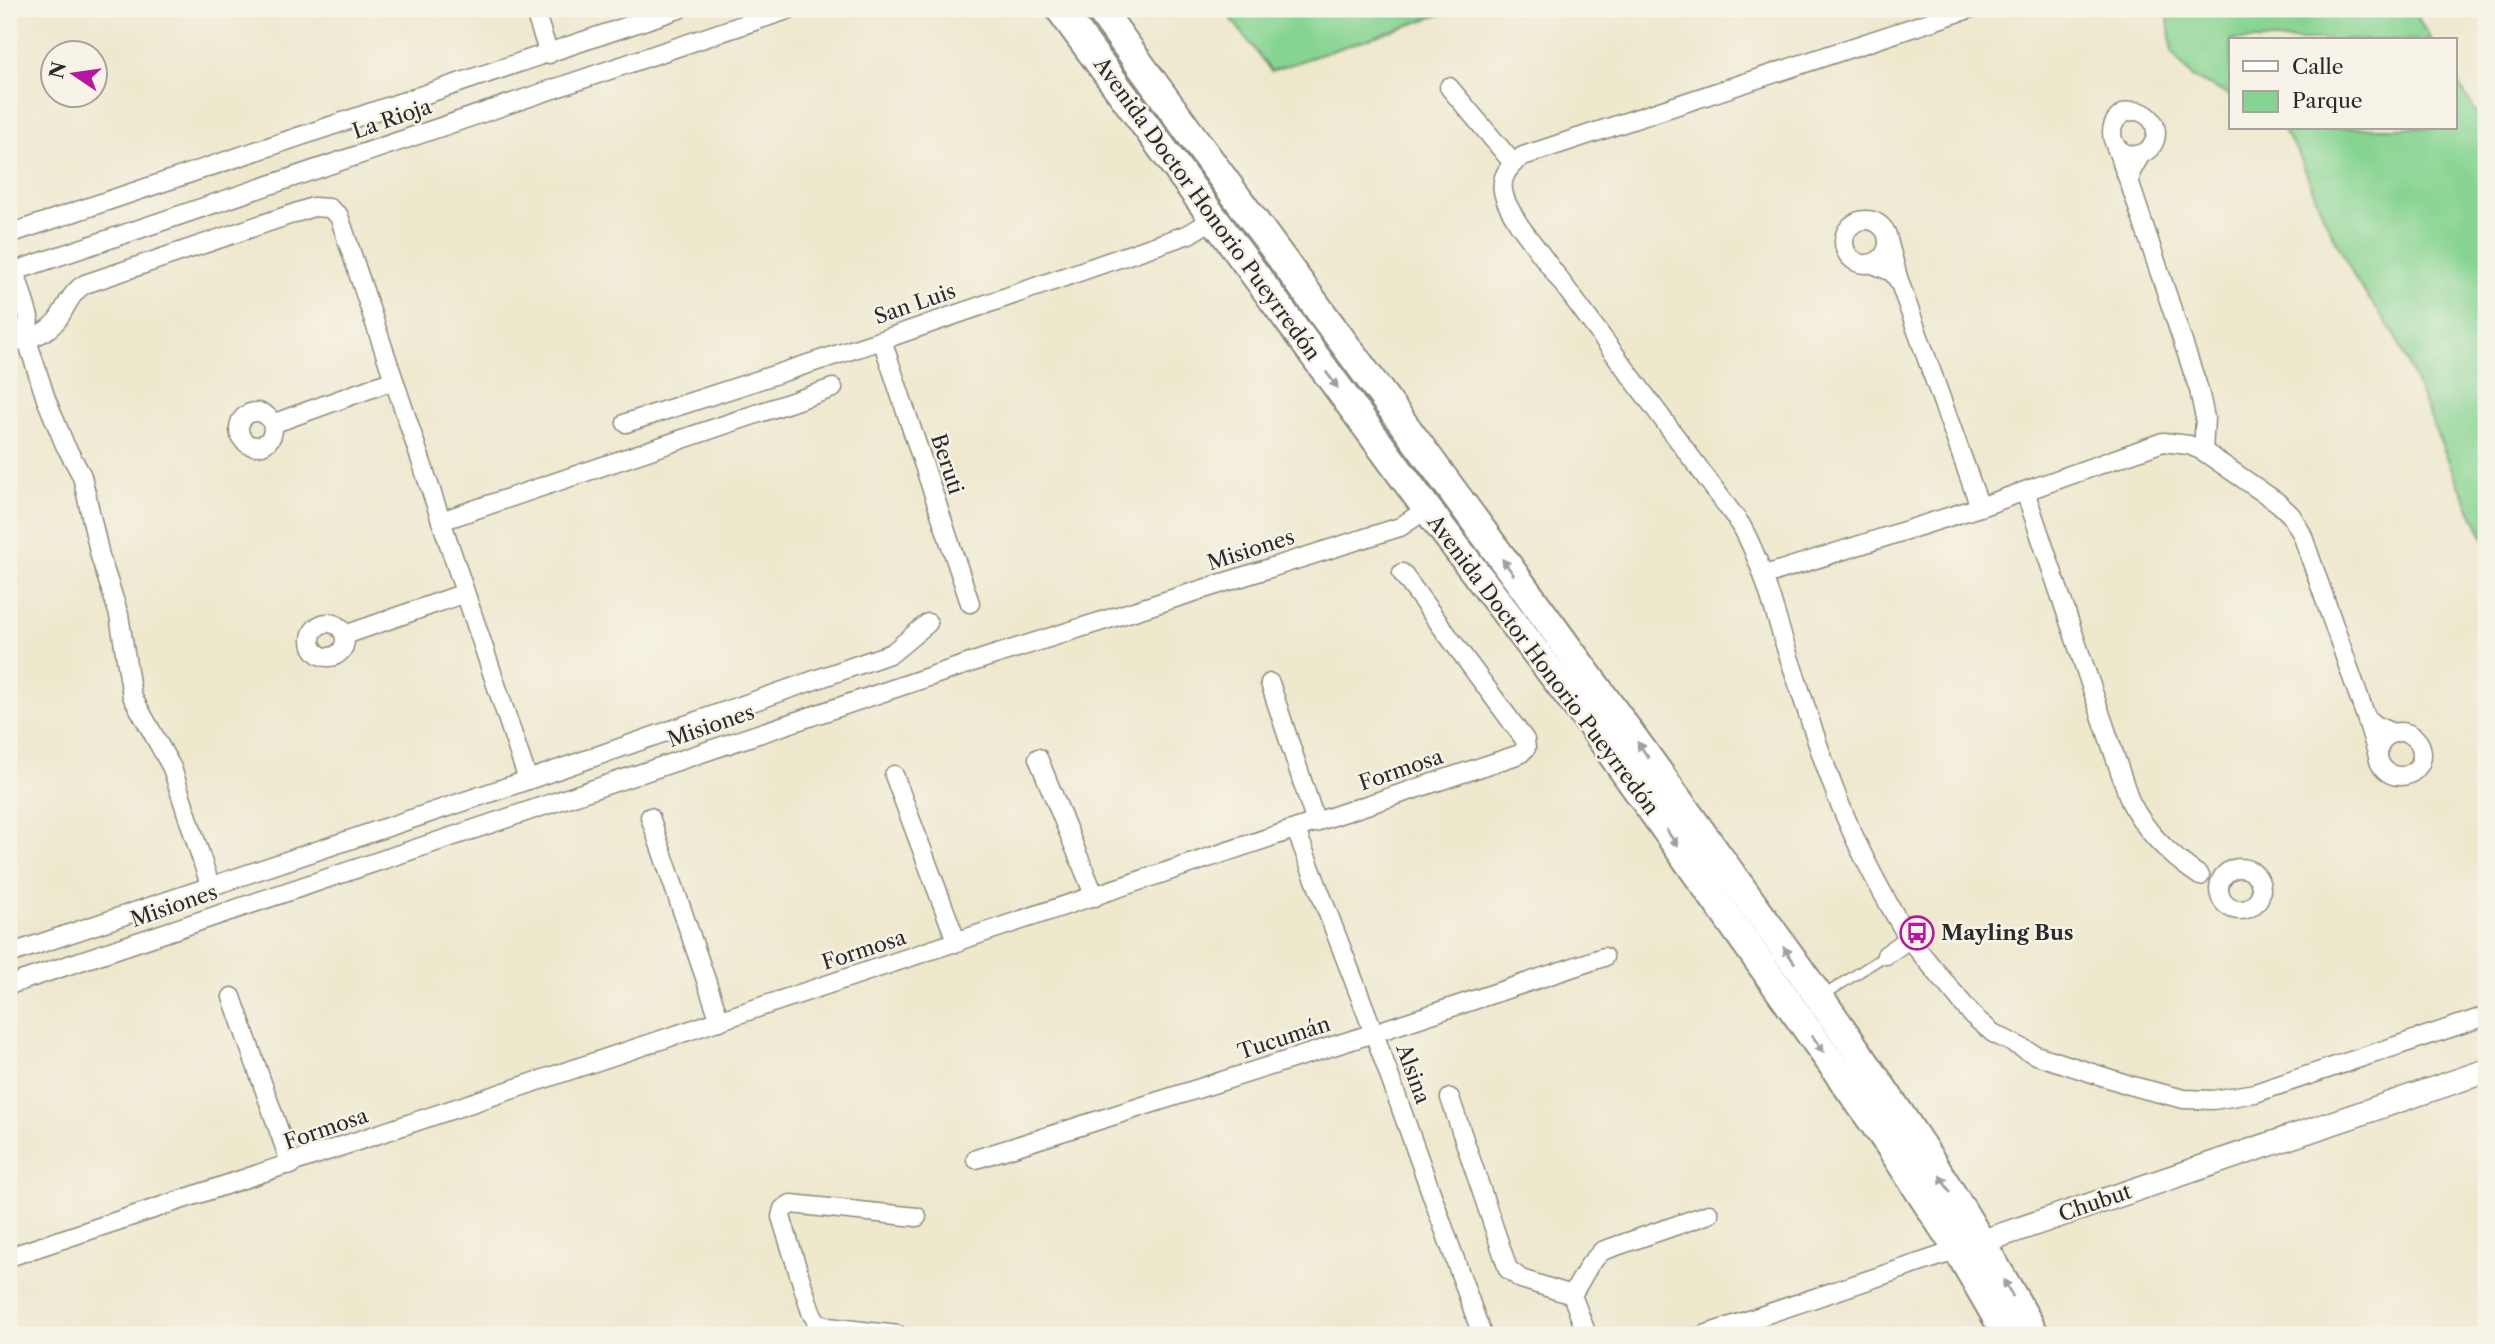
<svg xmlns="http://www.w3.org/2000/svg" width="2495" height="1344" viewBox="0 0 2495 1344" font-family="'Libre Caslon Text',serif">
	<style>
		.green { fill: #87d492; stroke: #59805e; stroke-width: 2 }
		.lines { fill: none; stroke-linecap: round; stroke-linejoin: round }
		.service-casing { stroke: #8c8a7c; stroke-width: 12 }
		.minor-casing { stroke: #8c8a7c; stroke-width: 21 }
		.tertiary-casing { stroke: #8c8a7c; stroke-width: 26 }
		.primary-casing { stroke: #8c8a7c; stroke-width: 32 }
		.service { stroke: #fff; stroke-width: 9 }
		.minor { stroke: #fff; stroke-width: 18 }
		.tertiary { stroke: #fff; stroke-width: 23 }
		.primary { stroke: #fff; stroke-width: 28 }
		.oneway { fill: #a0a0a0 }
		.labels { text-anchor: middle; stroke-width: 5; stroke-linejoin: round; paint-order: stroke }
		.street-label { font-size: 21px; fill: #2b2b2b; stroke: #f7f3e8 }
		.poi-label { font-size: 21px; font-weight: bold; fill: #2b2b2b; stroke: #f7f3e8; text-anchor: start }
	</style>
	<rect width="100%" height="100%" fill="#f7f3e8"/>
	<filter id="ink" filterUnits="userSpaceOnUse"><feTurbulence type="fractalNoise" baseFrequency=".0143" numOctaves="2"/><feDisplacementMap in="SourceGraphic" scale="14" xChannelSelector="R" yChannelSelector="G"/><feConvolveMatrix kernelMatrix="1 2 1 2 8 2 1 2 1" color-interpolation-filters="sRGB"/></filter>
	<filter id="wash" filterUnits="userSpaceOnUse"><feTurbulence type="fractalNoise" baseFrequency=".00686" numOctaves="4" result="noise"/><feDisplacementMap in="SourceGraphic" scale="28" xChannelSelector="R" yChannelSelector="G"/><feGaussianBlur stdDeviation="1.57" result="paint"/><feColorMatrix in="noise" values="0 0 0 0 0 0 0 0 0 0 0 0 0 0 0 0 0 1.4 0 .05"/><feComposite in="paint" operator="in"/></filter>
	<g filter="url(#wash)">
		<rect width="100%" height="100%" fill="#eee8cd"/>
		<g class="green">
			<polygon points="1077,9 1084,9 1441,493 1800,989 1796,992 1490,570"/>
			<polygon points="1224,9 1457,9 1271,71"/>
			<polygon points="2167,9 2416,9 2420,22 2431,40 2231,40 2231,96 2192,77 2172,53"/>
			<polygon points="2455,78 2486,128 2486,543 2454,474 2396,336 2357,282 2323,215 2297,150 2280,128 2455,128"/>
		</g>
	</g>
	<g filter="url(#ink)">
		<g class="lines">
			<defs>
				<polyline id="service" points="1821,997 1886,955"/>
				<g id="minor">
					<polyline points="534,9 549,54"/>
					<polyline points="1449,87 1513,163"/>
					<circle cx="2134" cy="133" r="22"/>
					<polyline points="2115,145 2130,184 2131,172 2141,154"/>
					<polyline points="2130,184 2199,390 2205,418 2203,451"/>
					<circle cx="1866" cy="242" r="22"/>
					<polyline points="9,234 679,9"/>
					<polyline points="1873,264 1892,272 1899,281 1888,240"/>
					<polyline points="15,271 29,317 27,340 46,399 65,445 82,476 100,556 119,615 132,696 172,768 210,885"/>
					<polyline points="9,273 790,9"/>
					<polyline points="1899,281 1980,507"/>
					<polyline points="9,318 12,326 27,340"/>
					<polyline points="882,340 970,603"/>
					<path d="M9,342c19,-2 37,-7 49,-23 9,-13 13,-27 27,-35l228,-77 16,1 10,8 189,564"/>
					<circle cx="256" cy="429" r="17"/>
					<polyline points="626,423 882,340 1189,234 1215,218"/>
					<polyline points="272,424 394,380"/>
					<path d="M2025,491l105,310c16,32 40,55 70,75"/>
					<polyline points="441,521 833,388"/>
					<polyline points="1765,575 1980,507 2163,442 2189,445 2203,451 2277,502 2291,515 2302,534 2366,717"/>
					<circle cx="328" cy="640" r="17"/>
					<polyline points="345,635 465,593"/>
					<polyline points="1270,683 1316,823"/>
					<circle cx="2400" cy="754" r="22"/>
					<polyline points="2378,756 2366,717 2374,725 2393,733"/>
					<polyline points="1038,758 1095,897"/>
					<polyline points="894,775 957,943"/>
					<polyline points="650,817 720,1021"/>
					<polyline points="1296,830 1374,1033 1482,1335"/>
					<circle cx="2240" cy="889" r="21"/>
					<polyline points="1909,939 1973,1016 1993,1033 2036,1055 2136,1087 2184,1099 2213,1100 2255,1093 2486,1016"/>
					<polyline points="9,954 528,780 892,653 928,623"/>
					<path d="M1886,955l23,-16c-24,-40 -46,-80 -64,-123 -22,-50 -37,-104 -55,-156 -16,-47 -25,-91 -49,-135l-221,-299c-17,-27 -30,-48 3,-70l446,-147"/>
					<polyline points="9,985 985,658 1400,527 1427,509"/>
					<polyline points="232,997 291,1165"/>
					<polyline points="1450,1098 1508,1269 1521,1279 1572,1295 1587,1335"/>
					<polyline points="976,1159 1374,1033 1604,957"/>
					<polyline points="9,1257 1520,754 1526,748 1525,740 1402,573"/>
					<polyline points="1572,1295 1590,1264 1602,1251 1709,1214"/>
					<polyline points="898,1335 828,1327 817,1322 811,1312 781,1217 783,1209 791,1204 917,1217"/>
					<polyline points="1704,1335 1958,1250"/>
				</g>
				<polyline id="tertiary" points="1966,1247 2486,1071"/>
				<g id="primary">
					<polyline points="1060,9 1427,509 1595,730 1888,1143 1958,1250 2007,1335"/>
					<path d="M1100,9c198,276 404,547 601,823 73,102 147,203 216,308 42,63 80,129 118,195"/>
				</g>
			</defs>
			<use href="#service" class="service-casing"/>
			<use href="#minor" class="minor-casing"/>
			<use href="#tertiary" class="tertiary-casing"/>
			<use href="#primary" class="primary-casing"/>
			<use href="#service" class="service"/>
			<use href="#minor" class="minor"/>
			<use href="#tertiary" class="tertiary"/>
			<use href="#primary" class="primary"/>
		</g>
		<defs><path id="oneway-solid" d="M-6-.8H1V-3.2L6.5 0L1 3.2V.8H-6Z" transform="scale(1.75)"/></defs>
		<g class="oneway">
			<use href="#oneway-solid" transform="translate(1332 380) rotate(54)"/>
			<use href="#oneway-solid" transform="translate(1508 567) rotate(-126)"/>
			<use href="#oneway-solid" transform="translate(1643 750) rotate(-125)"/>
			<use href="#oneway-solid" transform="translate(1672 838) rotate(55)"/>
			<use href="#oneway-solid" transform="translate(1789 955) rotate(-125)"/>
			<use href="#oneway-solid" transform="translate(1818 1044) rotate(55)"/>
			<use href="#oneway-solid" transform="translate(1945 1184) rotate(-122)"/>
			<use href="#oneway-solid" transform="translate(2008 1288) rotate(-119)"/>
		</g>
	</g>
	<defs>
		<symbol id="bus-ring" viewBox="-11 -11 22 22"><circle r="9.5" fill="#f7f3e8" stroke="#b5179e" stroke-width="1.5"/><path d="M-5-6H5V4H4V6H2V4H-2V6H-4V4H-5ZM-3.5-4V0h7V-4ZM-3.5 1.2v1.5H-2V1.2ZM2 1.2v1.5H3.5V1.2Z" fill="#b5179e"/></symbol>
	</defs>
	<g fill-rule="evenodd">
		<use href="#bus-ring" x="1898" y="914" width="38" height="38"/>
	</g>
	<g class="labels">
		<g class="street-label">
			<text transform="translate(392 119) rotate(-19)" y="7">La Rioja</text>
			<text transform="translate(1207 209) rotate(54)" y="7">Avenida Doctor Honorio Pueyrredón</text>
			<text transform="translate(915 304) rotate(-19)" y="7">San Luis</text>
			<text transform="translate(947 464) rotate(72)" y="7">Beruti</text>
			<text transform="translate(1251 550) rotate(-18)" y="7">Misiones</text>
			<text transform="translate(1543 665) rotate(53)" y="7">Avenida Doctor Honorio Pueyrredón</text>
			<text transform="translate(711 726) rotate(-19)" y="7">Misiones</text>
			<text transform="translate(1401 770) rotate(-19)" y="7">Formosa</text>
			<text transform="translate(174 906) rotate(-19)" y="7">Misiones</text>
			<text transform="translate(864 950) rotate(-18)" y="7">Formosa</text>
			<text transform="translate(1284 1038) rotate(-18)" y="7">Tucumán</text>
			<text transform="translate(1413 1074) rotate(70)" y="7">Alsina</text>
			<text transform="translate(326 1129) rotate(-19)" y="7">Formosa</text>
			<text transform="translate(2095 1203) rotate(-19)" y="7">Chubut</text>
		</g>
		<g class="poi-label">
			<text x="1941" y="940">Mayling Bus</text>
		</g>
	</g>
	<rect width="2495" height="1344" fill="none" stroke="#f7f3e8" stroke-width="35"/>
	<rect x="2229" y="38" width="228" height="91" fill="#f7f3e8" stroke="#a5a39c" stroke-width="2"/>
	<rect x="2243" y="61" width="35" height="10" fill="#ffffff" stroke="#a5a39c" stroke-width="2"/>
	<text x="2292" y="74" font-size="21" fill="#2b2b2b">Calle</text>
	<rect x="2243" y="91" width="35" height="21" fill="#87d492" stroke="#a5a39c" stroke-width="2"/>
	<text x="2292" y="108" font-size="21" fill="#2b2b2b">Parque</text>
	<g transform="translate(74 74) rotate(283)"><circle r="33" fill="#f7f3e8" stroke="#a5a39c" stroke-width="2"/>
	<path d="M0-5L12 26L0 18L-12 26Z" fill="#b5179e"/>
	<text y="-10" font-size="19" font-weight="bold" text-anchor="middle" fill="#2b2b2b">N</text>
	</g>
</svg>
